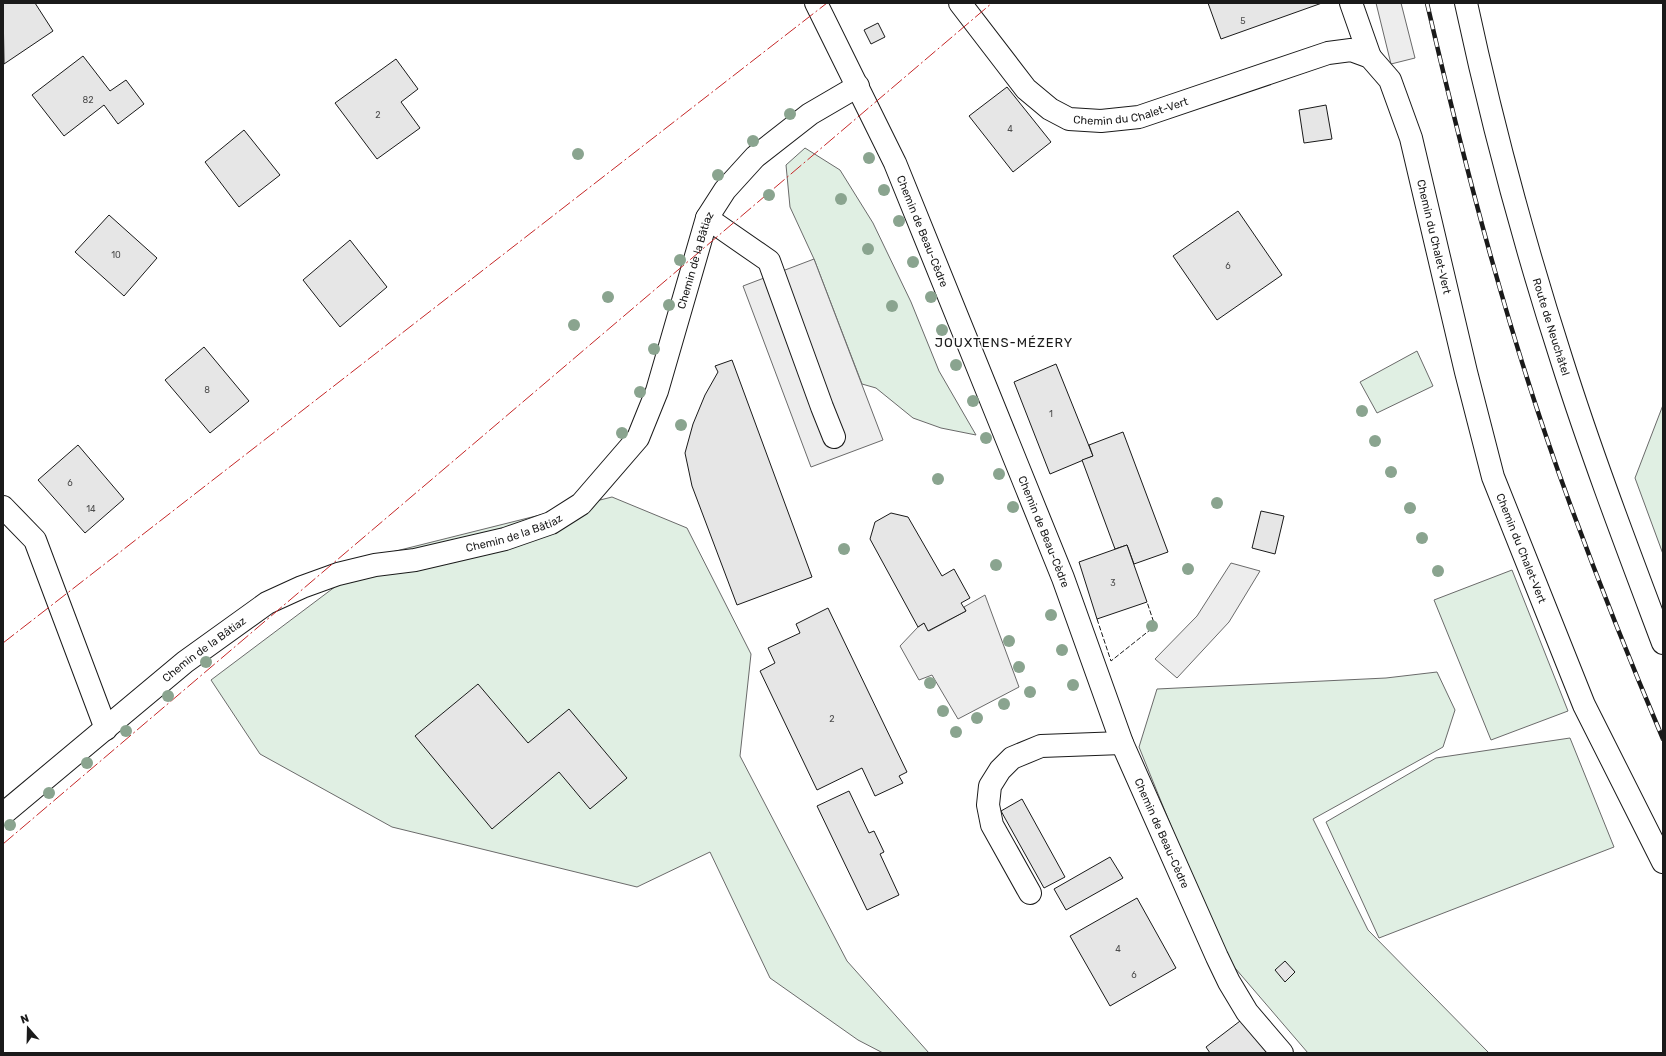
<svg xmlns="http://www.w3.org/2000/svg" width="1666" height="1056" viewBox="0 0 1666 1056" font-family="Rubik,sans-serif">
	<style>
		.green { fill: #e0efe3; stroke: #6a6a6a }
		.parking { fill: #ededed; stroke: #6a6a6a }
		.building { fill: #e6e6e6; stroke: #1a1a1a }
		.lines { fill: none; stroke-linecap: round; stroke-linejoin: round }
		.minor-casing { stroke: #1a1a1a; stroke-width: 24 }
		.major-casing { stroke: #1a1a1a; stroke-width: 24 }
		.minor { stroke: #fff; stroke-width: 22 }
		.major { stroke: #fff; stroke-width: 22 }
		.rail-casing { stroke: #1a1a1a; stroke-width: 4.5 }
		.rail { stroke: #fff; stroke-width: 3; stroke-dasharray: 9; stroke-linecap: butt }
		.fence { stroke: #1a1a1a; stroke-width: 1; stroke-dasharray: 5 2; stroke-linecap: butt }
		.power { stroke: #c62828; stroke-width: 1; stroke-dasharray: 14 3 2 3; stroke-linecap: butt }
		.tree { fill: #8aa48f }
		.labels { text-anchor: middle; stroke-width: 3; stroke-linejoin: round; paint-order: stroke }
		.number-label { font-size: 9px; fill: #4d4d4d }
		.street-label { font-size: 11px; fill: #1a1a1a; stroke: #fff }
		.quarter-label { font-size: 13px; letter-spacing: 1px; fill: #1a1a1a; stroke: #fff }
	</style>
	<rect width="100%" height="100%" fill="#fff"/>
	<g class="green">
		<polygon points="805,148 840,170 873,223 911,302 939,371 976,435 941,428 913,418 876,388 862,384 814,259 790,207 786,165"/>
		<polygon points="1417,351 1433,386 1377,413 1360,382"/>
		<polygon points="1663,405 1663,554 1635,478"/>
		<polygon points="612,497 687,528 751,654 740,756 847,961 929,1053 883,1053 858,1040 770,978 710,852 637,887 392,827 260,754 211,680 376,556"/>
		<polygon points="1512,570 1568,711 1491,740 1434,600"/>
		<polygon points="1437,672 1455,710 1443,747 1313,819 1368,930 1489,1053 1308,1053 1223,954 1139,747 1157,689 1386,678"/>
		<polygon points="1570,738 1614,847 1379,938 1326,822 1436,758"/>
	</g>
	<g class="parking">
		<polygon points="1376,3 1401,3 1415,58 1391,64"/>
		<polygon points="814,259 883,440 811,467 743,286"/>
		<polygon points="1231,563 1260,571 1229,622 1177,678 1155,659 1197,616"/>
		<polygon points="985,595 1019,687 958,719 932,675 919,680 900,646 918,627 924,623 929,631 966,611 964,607"/>
	</g>
	<g class="building">
		<polygon points="3,3 35,3 53,31 4,64"/>
		<polygon points="1208,3 1322,3 1221,39"/>
		<polygon points="878,23 885,37 871,44 864,30"/>
		<polygon points="83,56 110,91 126,80 144,104 118,124 104,105 64,136 32,95"/>
		<polygon points="396,59 418,89 401,102 420,128 377,159 335,103"/>
		<polygon points="1007,87 1051,142 1013,172 969,116"/>
		<polygon points="1326,105 1332,139 1304,143 1299,110"/>
		<polygon points="244,130 280,175 239,207 205,162"/>
		<polygon points="1238,211 1282,275 1217,320 1173,256"/>
		<polygon points="109,215 157,258 124,296 75,252"/>
		<polygon points="350,240 387,287 340,327 303,280"/>
		<polygon points="204,347 249,401 210,433 165,380"/>
		<polygon points="732,360 812,577 737,605 692,486 685,453 693,424 705,395 718,372 715,366"/>
		<polygon points="1056,364 1093,456 1050,474 1014,382"/>
		<polygon points="1123,432 1168,552 1134,564 1127,545 1115,549 1082,460 1093,456 1089,445"/>
		<polygon points="78,445 124,499 85,533 38,480"/>
		<polygon points="1261,511 1284,516 1275,554 1252,548"/>
		<polygon points="891,513 908,517 942,576 954,569 970,598 961,603 966,611 928,631 924,623 918,627 870,539 875,522"/>
		<polygon points="1127,545 1147,602 1097,619 1079,562"/>
		<polygon points="828,608 907,772 899,776 903,783 875,796 862,768 817,790 760,671 775,663 768,648 800,633 796,624"/>
		<polygon points="478,684 528,743 569,709 627,778 590,809 559,772 492,829 415,736"/>
		<polygon points="849,791 869,833 874,831 884,852 880,854 899,895 867,910 817,806"/>
		<polygon points="1022,799 1065,877 1044,888 1001,811"/>
		<polygon points="1110,857 1123,878 1066,910 1054,889"/>
		<polygon points="1137,898 1176,968 1110,1006 1070,936"/>
		<polygon points="1285,961 1295,972 1285,982 1275,970"/>
		<polygon points="1244,1018 1272,1053 1210,1053 1206,1047"/>
	</g>
	<g class="lines">
		<defs>
			<g id="minor">
				<path id="s1" d="M816,3l79,160 168,415 59,165 95,214 12,25 18,30 35,41"/>
				<path id="s2" d="M960,3l66,86 24,20 19,10 32,2 38,-4 189,-64 23,-3 19,7 20,23 21,58 55,234 27,105 91,228 79,157"/>
				<polyline points="1351,3 1370,57"/>
				<polyline points="707,218 769,261 822,407 834,437"/>
				<polyline points="3,507 35,540 106,729"/>
				<path id="s3" d="M3,814l182,-152 82,-59 35,-16 36,-13 37,-9 40,-5 90,-21 46,-16 30,-19 57,-66 19,-47 50,-173 18,-28 30,-33 55,-43 48,-28"/>
				<polyline points="1030,893 992,825 988,805 990,786 1000,770 1012,758 1041,746 1122,743"/>
			</g>
			<g id="major">
				<path id="s4" d="M1466,3c26,121 58,240 96,358 30,95 66,189 101,282"/>
			</g>
		</defs>
		<use href="#minor" class="minor-casing"/>
		<use href="#major" class="major-casing"/>
		<use href="#minor" class="minor"/>
		<use href="#major" class="major"/>
		<defs>
			<path id="rail" d="M1427,3c39,169 83,338 143,501 29,79 60,157 93,235"/>
		</defs>
		<use href="#rail" class="rail-casing"/>
		<use href="#rail" class="rail"/>
		<polyline class="fence" points="1097,619 1111,661 1155,626 1147,602"/>
		<g class="power">
			<polyline points="3,643 827,3"/>
			<polyline points="3,844 992,3"/>
		</g>
	</g>
	<g class="tree">
		<circle cx="790" cy="114" r="6"/>
		<circle cx="753" cy="141" r="6"/>
		<circle cx="578" cy="154" r="6"/>
		<circle cx="869" cy="158" r="6"/>
		<circle cx="718" cy="175" r="6"/>
		<circle cx="884" cy="190" r="6"/>
		<circle cx="769" cy="195" r="6"/>
		<circle cx="841" cy="199" r="6"/>
		<circle cx="899" cy="221" r="6"/>
		<circle cx="868" cy="249" r="6"/>
		<circle cx="680" cy="260" r="6"/>
		<circle cx="913" cy="262" r="6"/>
		<circle cx="608" cy="297" r="6"/>
		<circle cx="931" cy="297" r="6"/>
		<circle cx="669" cy="305" r="6"/>
		<circle cx="892" cy="306" r="6"/>
		<circle cx="574" cy="325" r="6"/>
		<circle cx="942" cy="330" r="6"/>
		<circle cx="654" cy="349" r="6"/>
		<circle cx="956" cy="365" r="6"/>
		<circle cx="640" cy="392" r="6"/>
		<circle cx="973" cy="401" r="6"/>
		<circle cx="1362" cy="411" r="6"/>
		<circle cx="681" cy="425" r="6"/>
		<circle cx="622" cy="433" r="6"/>
		<circle cx="986" cy="438" r="6"/>
		<circle cx="1375" cy="441" r="6"/>
		<circle cx="1391" cy="472" r="6"/>
		<circle cx="999" cy="474" r="6"/>
		<circle cx="938" cy="479" r="6"/>
		<circle cx="1217" cy="503" r="6"/>
		<circle cx="1013" cy="507" r="6"/>
		<circle cx="1410" cy="508" r="6"/>
		<circle cx="1422" cy="538" r="6"/>
		<circle cx="844" cy="549" r="6"/>
		<circle cx="996" cy="565" r="6"/>
		<circle cx="1188" cy="569" r="6"/>
		<circle cx="1438" cy="571" r="6"/>
		<circle cx="1051" cy="615" r="6"/>
		<circle cx="1152" cy="626" r="6"/>
		<circle cx="1009" cy="641" r="6"/>
		<circle cx="1062" cy="650" r="6"/>
		<circle cx="206" cy="662" r="6"/>
		<circle cx="1019" cy="667" r="6"/>
		<circle cx="930" cy="683" r="6"/>
		<circle cx="1073" cy="685" r="6"/>
		<circle cx="1030" cy="692" r="6"/>
		<circle cx="168" cy="696" r="6"/>
		<circle cx="1004" cy="704" r="6"/>
		<circle cx="943" cy="711" r="6"/>
		<circle cx="977" cy="718" r="6"/>
		<circle cx="126" cy="731" r="6"/>
		<circle cx="956" cy="732" r="6"/>
		<circle cx="87" cy="763" r="6"/>
		<circle cx="49" cy="793" r="6"/>
		<circle cx="10" cy="825" r="6"/>
	</g>
	<g class="labels">
		<g class="number-label">
			<text x="1243" y="24">5</text>
			<text x="88" y="103">82</text>
			<text x="378" y="118">2</text>
			<text x="1010" y="132">4</text>
			<text x="116" y="258">10</text>
			<text x="1228" y="269">6</text>
			<text x="207" y="393">8</text>
			<text x="1051" y="417">1</text>
			<text x="70" y="486">6</text>
			<text x="91" y="512">14</text>
			<text x="1113" y="586">3</text>
			<text x="832" y="722">2</text>
			<text x="1118" y="952">4</text>
			<text x="1134" y="978">6</text>
		</g>
		<g class="street-label">
			<text dy="4" stroke="none"><textPath href="#s2" startOffset="224">Chemin du Chalet-Vert</textPath></text>
			<text dy="4" stroke="none"><textPath href="#s1" startOffset="252">Chemin de Beau-Cèdre</textPath></text>
			<text dy="4" stroke="none"><textPath href="#s2" startOffset="668">Chemin du Chalet-Vert</textPath></text>
			<text dy="4" stroke="none"><textPath href="#s3" startOffset="944">Chemin de la Bâtiaz</textPath></text>
			<text dy="4" stroke="none"><textPath href="#s4" startOffset="335">Route de Neuchâtel</textPath></text>
			<text dy="4" stroke="none"><textPath href="#s3" startOffset="596">Chemin de la Bâtiaz</textPath></text>
			<text dy="4" stroke="none"><textPath href="#s1" startOffset="576">Chemin de Beau-Cèdre</textPath></text>
			<text dy="4" stroke="none"><textPath href="#s2" startOffset="992">Chemin du Chalet-Vert</textPath></text>
			<text dy="4" stroke="none"><textPath href="#s3" startOffset="260">Chemin de la Bâtiaz</textPath></text>
			<text dy="4" stroke="none"><textPath href="#s1" startOffset="900">Chemin de Beau-Cèdre</textPath></text>
		</g>
		<g class="quarter-label">
			<text x="1004" y="347">JOUXTENS-MÉZERY</text>
		</g>
	</g>
	<rect width="1666" height="1056" fill="none" stroke="#1a1a1a" stroke-width="8"/>
	<g transform="translate(28 1028) rotate(340)" stroke="#ffffff" stroke-width="3" paint-order="stroke">
	<path d="M0-3L7 15L0 10L-7 15Z" fill="#1a1a1a"/>
	<text y="-6" font-size="11" font-weight="bold" text-anchor="middle" fill="#1a1a1a">N</text>
	</g>
</svg>
